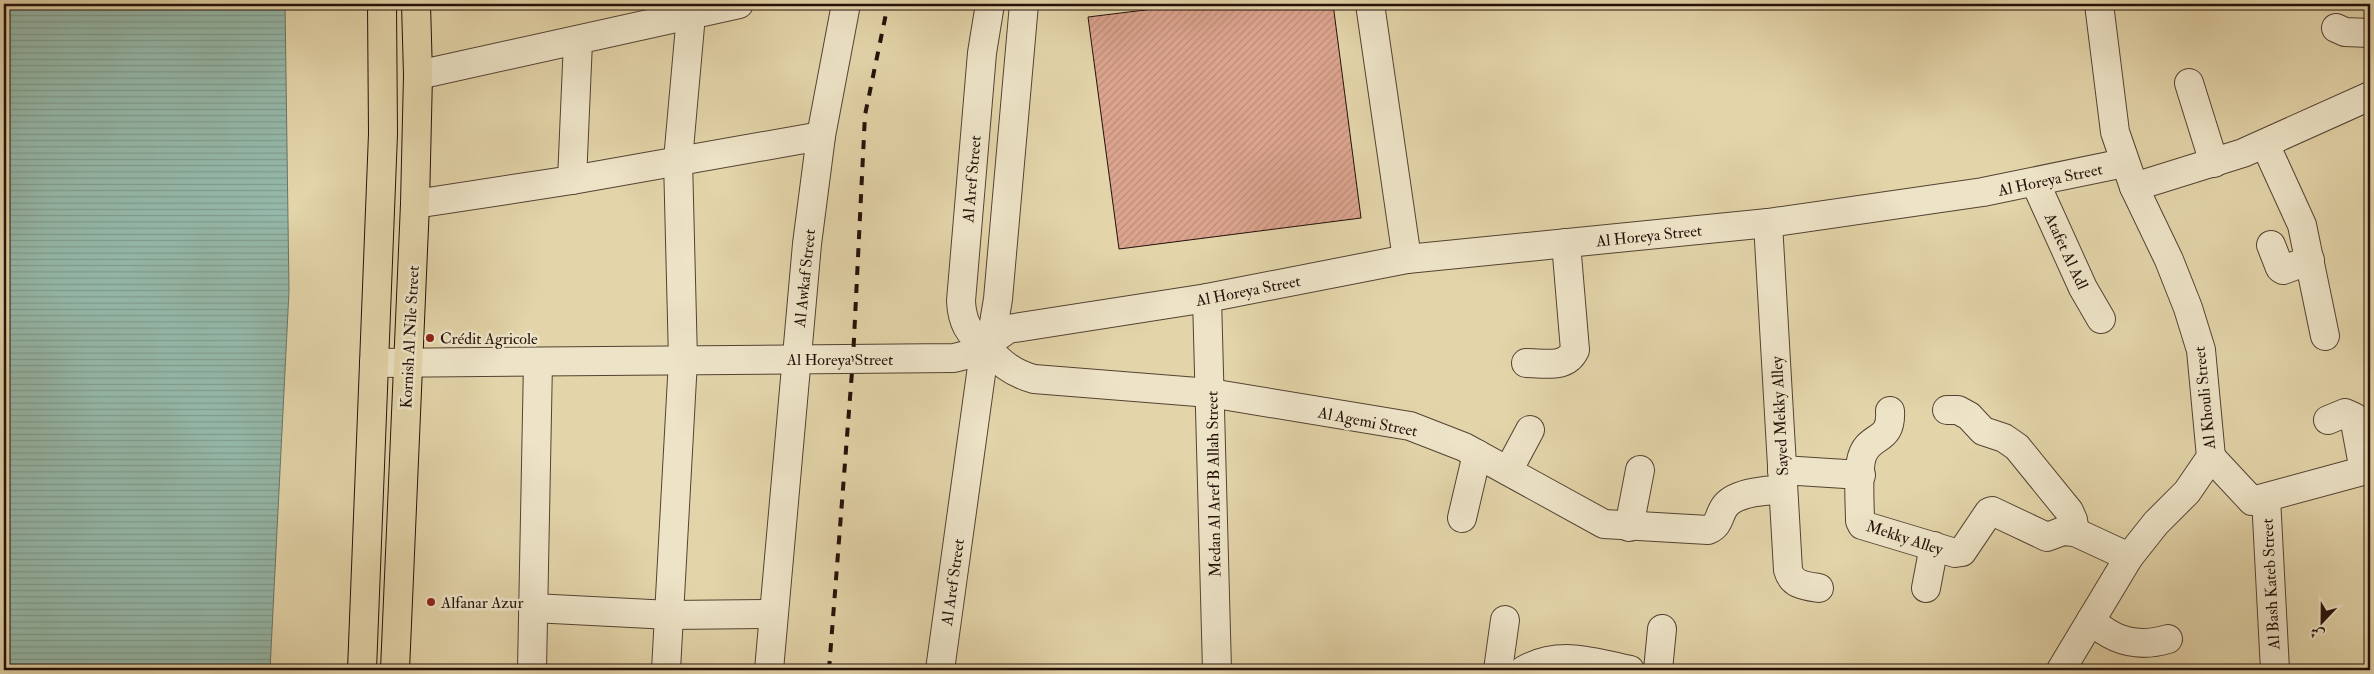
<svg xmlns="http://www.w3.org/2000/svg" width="2374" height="674" viewBox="0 0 2374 674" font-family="'IM FELL Double Pica',Amiri,serif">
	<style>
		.water { fill: url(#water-rules); stroke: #687569 }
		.building { fill: url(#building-hatch); stroke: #24110a }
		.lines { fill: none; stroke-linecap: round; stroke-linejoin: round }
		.minor-casing { stroke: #544232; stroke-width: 30 }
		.tertiary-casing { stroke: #544232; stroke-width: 30 }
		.primary-casing { stroke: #24110a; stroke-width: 30 }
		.minor { stroke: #ede3c7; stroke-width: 28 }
		.tertiary { stroke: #ede3c7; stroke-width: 28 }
		.primary { stroke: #e3d4a9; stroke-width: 28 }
		.rail { stroke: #24110a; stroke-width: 4; stroke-dasharray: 9 9; stroke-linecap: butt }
		.poi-dot { fill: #8f2418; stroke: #ede3c7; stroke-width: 2 }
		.labels { text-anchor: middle; stroke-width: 5; stroke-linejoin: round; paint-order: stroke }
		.street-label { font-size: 16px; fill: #24110a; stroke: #ede3c7 }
		.poi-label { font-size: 16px; fill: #24110a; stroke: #ede3c7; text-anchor: start }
	</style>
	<defs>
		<pattern id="water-rules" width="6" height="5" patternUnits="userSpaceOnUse" patternTransform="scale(1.25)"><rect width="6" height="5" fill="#95b8a9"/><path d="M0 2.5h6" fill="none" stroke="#809d90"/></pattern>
		<pattern id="building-hatch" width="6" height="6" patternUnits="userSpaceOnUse" patternTransform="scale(1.25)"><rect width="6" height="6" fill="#dba48e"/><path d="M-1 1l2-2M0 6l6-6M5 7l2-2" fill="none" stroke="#bc8c79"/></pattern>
	</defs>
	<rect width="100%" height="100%" fill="#e3d4a9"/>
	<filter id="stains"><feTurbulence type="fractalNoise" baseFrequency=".004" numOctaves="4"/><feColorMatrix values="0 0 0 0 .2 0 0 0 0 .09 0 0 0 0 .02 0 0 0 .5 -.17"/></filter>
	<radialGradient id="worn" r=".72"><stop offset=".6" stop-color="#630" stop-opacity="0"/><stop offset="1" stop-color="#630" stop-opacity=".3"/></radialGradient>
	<polygon class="water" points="4,4 285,4 289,291 270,670 4,670"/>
	<polygon class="building" points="1194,4 1333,4 1361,218 1119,249 1088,17"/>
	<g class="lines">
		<defs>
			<g id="minor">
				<polyline points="1370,4 1407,259"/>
				<polyline points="2336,28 2345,32 2370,33"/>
				<polyline points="418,75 739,4"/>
				<polyline points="2189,83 2214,163"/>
				<polyline points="2265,144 2302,225 2325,336"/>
				<polyline points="572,180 578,41"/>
				<polyline points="2035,182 2083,288 2101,319"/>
				<polyline points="2134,187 2243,153 2370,96"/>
				<polyline points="415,204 572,180 821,136"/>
				<path d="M1768,223l20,347c4,15 17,16 31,18"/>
				<polyline points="2271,245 2280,268 2283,270 2310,260"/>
				<polyline points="1207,298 1217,670"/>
				<path d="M985,345c14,17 27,28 49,34l176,14 200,33 54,21 140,77 104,6c13,-5 10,-16 18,-25 11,-13 42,-15 57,-15"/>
				<polyline points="374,363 954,358 974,353 1008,329 1207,298 1407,259 1768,223 1983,192 2124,163"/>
				<path d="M1526,363c19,0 40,6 49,-13l-9,-107"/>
				<polyline points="1947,410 1958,410 1969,416 1983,431 2004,438 2017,447 2069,511 2073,520 2075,532"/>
				<path d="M1890,411c2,31 -19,23 -27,43 -6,13 -3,52 -3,67l2,4 93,28 7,-1 27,-40 3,-1 55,26 16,-6 12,1 54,25"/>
				<polyline points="2328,420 2345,413 2354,417 2364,471"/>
				<polyline points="2211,457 2252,501 2370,469"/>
				<polyline points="1782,470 1861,475"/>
				<polyline points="1508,471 1530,430"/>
				<polyline points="2266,498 2275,670"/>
				<polyline points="1462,518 1477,454"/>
				<polyline points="1629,527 1640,470"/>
				<polyline points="1926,588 1934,546"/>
				<polyline points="533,608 670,615 773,614"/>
				<path d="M2091,620c23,22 47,28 77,19"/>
				<polyline points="532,670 538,362"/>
				<polyline points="666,670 683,360 678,160 691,15"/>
				<polyline points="769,670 807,244 821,136 846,4"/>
				<polyline points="1498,670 1505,620"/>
				<path d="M1524,670c35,-20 70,-8 106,0"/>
				<polyline points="1658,670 1662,629"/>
				<polyline points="2061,670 2129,557 2156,523 2187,492 2211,457 2201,350 2188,308 2169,260 2134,187 2115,132 2099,4"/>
			</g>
			<g id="tertiary">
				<path d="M985,345c-17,-11 -23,-24 -24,-44l21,-248 8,-49"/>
				<polyline points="940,670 985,345 993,329 998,299 1024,4"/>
			</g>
			<g id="primary">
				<polyline points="362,670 383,134 382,4"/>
				<polyline points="395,670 415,204 418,75 416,4"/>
			</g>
		</defs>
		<use href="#minor" class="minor-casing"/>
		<use href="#tertiary" class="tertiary-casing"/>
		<use href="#primary" class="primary-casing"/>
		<use href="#minor" class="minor"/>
		<use href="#tertiary" class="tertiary"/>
		<use href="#primary" class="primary"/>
		<polyline class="rail" points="829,670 853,359 865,115 888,4"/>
	</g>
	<g class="poi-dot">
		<circle cx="430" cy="338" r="5"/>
		<circle cx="431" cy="602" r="5"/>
	</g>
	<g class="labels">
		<g class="street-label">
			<text transform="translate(971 179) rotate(-85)" y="6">Al Aref Street</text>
			<text transform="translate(2050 179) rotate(-12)" y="6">Al Horeya Street</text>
			<text transform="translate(1649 235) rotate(-6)" y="6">Al Horeya Street</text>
			<text transform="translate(2067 251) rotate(65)" y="6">Atafet Al Adl</text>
			<text transform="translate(804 278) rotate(-84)" y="6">Al Awkaf Street</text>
			<text transform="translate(1248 290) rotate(-11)" y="6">Al Horeya Street</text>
			<text transform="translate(409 337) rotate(-87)" y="6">Kornish Al Nile Street</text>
			<text x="840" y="365">Al Horeya Street</text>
			<text transform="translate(2204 398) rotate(-96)" y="6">Al Khouli Street</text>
			<text transform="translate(1779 416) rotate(-93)" y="6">Sayed Mekky Alley</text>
			<text transform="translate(1368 421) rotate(11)" y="6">Al Agemi Street</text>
			<text transform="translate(1213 484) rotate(-91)" y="6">Medan Al Aref B Allah Street</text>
			<text transform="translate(1905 537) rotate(18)" y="6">Mekky Alley</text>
			<text transform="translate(952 582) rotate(-82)" y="6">Al Aref Street</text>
			<text transform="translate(2270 584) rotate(-93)" y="6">Al Bash Kateb Street</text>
		</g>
		<g class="poi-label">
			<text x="440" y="344">Crédit Agricole</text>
			<text x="441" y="608">Alfanar Azur</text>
		</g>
	</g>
	<rect width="2374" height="674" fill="none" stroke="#e3d4a9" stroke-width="20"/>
	<rect x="5" y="5" width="2364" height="664" fill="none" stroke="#24110a" stroke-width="2.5"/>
	<rect x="10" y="10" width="2354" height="654" fill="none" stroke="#24110a"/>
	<g transform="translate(2322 622) rotate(202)" stroke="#ede3c7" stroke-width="4" paint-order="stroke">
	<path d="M0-4L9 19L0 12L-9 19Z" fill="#24110a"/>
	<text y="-8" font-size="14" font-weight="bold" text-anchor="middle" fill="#24110a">ش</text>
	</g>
	<rect width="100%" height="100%" filter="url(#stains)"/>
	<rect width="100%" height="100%" fill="url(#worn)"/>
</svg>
